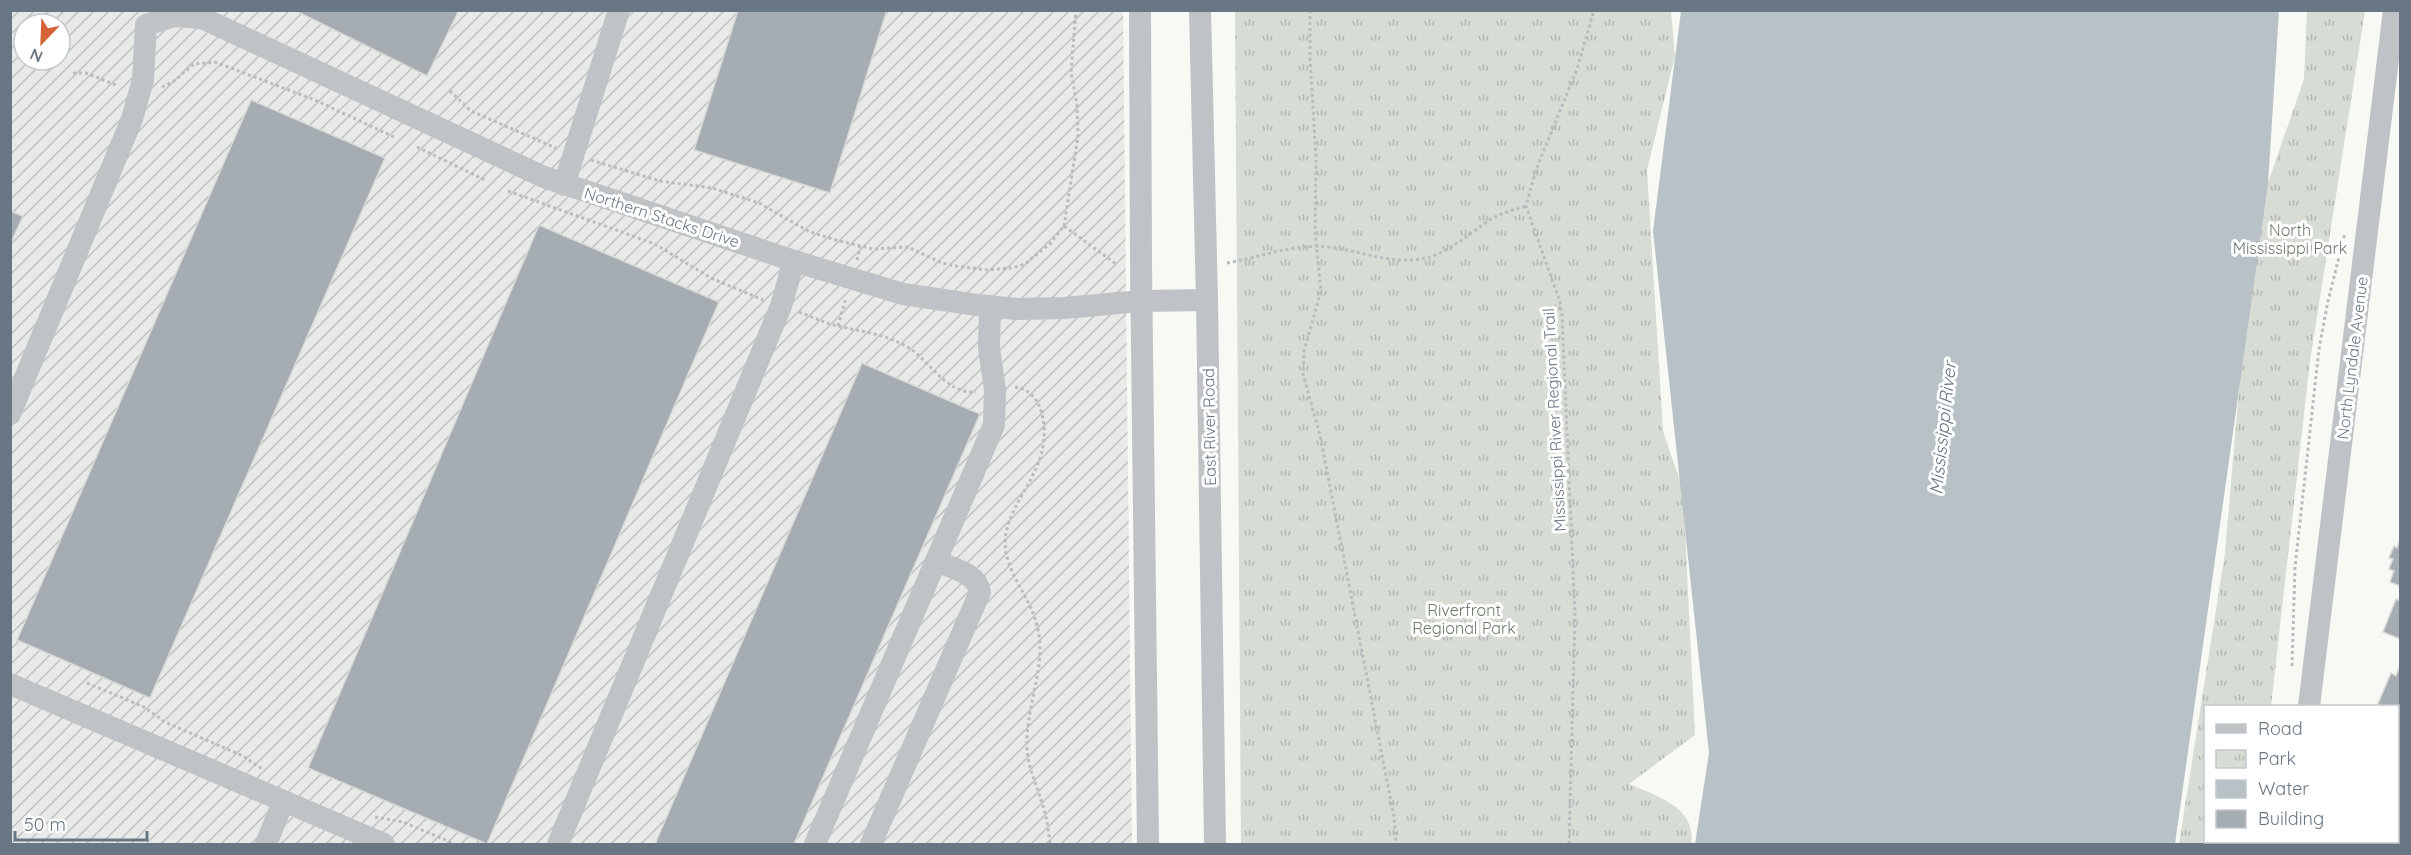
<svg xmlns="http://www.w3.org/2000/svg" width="2411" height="855" viewBox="0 0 2411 855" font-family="Quicksand,sans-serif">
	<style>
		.industrial { fill: url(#industrial-furrows); fill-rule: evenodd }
		.park { fill: url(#park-tufts) }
		.water { fill: #b8c2c6 }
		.building { fill: #a5adb3; stroke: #d9d9d8; stroke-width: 1.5 }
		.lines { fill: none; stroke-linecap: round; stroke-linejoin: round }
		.path { stroke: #b9bcbe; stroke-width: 3; stroke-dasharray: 3 3; stroke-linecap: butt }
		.minor { stroke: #bfc3c6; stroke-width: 22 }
		.labels { text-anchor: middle; stroke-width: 6; stroke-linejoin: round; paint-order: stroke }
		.street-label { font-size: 16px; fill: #697784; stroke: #fff }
		.park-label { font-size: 16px; fill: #6b7b68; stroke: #fff }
		.water-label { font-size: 18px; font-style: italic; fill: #65777f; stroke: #fff }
	</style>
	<defs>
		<pattern id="industrial-furrows" width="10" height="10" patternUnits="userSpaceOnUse" patternTransform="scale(1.5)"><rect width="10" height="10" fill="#e8eae8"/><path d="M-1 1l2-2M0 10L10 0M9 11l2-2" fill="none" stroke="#c0c2c2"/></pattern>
		<pattern id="park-tufts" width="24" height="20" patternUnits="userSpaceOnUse" patternTransform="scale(1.5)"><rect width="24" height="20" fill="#d7dcd5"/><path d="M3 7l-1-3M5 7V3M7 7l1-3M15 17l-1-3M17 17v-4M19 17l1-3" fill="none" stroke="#b2b7b2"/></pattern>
	</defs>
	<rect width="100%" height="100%" fill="#f8f8f5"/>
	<path class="industrial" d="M10,11h1113l9,833h-1121zM24,24h36v36h-36z"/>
	<g class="park">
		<path d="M1235,11h436l4,45 -28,114 16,261 20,59 12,245 -66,49c27,12 68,23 62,60h-450z"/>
		<polygon points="2307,11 2365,11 2310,361 2271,706 2206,706 2206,842 2254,842 2254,844 2179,844 2225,553 2253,226 2304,79"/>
	</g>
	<polygon class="water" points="1681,11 2279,11 2268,184 2175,844 1695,844 1709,753 1653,231"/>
	<g class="building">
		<polygon points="294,10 459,10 427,76"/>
		<polygon points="738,10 887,10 830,193 694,150"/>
		<polygon points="251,100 385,158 150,698 17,640"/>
		<polygon points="10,211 23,216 10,245"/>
		<polygon points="539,225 719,302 487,844 308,768"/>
		<polygon points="862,363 980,414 794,844 655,844"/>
		<polygon points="2400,539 2400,586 2390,582 2394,571 2389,569 2393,559 2389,558 2394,546 2397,548"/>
		<polygon points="2396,599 2400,601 2400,639 2383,632"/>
		<polygon points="2400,665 2400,723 2398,731 2398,706 2377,706 2391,673 2396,676"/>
		<polygon points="2398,746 2400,747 2400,778 2398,778"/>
		<polygon points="2353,842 2386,842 2385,844 2360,844"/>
	</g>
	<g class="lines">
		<g class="path">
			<polyline points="1310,10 1310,58 1316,157 1315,232 1321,291 1304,351 1303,374 1320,435 1394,817 1396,844"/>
			<polyline points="73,73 86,73 116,85"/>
			<polyline points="162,87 174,81 194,64 215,62 315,100 394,137"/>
			<polyline points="450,91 471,111 556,148"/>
			<polyline points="417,147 487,181"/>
			<polyline points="591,160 660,181 712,188 759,203 810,232 836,240 873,249 908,247 942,263 955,266 988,270 1012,268 1025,264 1037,254 1050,244 1064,226 1116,264"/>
			<polyline points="508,191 655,244 711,278 763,300"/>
			<polyline points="1064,226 1078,136 1077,105 1071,72 1076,10"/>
			<polyline points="857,260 860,247"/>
			<path d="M1227,263c35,-6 67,-20 103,-16 31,4 59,17 91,12 27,-5 45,-23 67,-38 12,-8 25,-11 38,-15"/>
			<path d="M799,312c13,5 26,11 39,14 24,6 49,8 71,22 22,14 37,46 67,44"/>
			<polyline points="838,326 846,298"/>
			<path d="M1015,387c30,4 33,44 26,68 -8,28 -29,49 -35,78 -6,34 22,59 30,89 13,41 -11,84 -9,126 1,21 11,40 17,61 3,11 5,23 6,35"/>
			<polyline points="2292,666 2295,567 2319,349 2328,301 2345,233"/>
			<polyline points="87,683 144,707 165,722 243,756 262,769"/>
			<polyline points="375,817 403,822 455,844"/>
			<polyline points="1569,844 1575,615 1562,316 1560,302 1526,206 1536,170 1577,69 1594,10"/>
		</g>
		<g class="minor">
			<polyline points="1140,10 1141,264 1148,844"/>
			<polyline points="1200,10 1207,300 1215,844"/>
			<polyline points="564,185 619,10"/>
			<polyline points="10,414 132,119 143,80 146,25 174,16 202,18 544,177 794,261 903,294 977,305 1017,309 1064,308 1141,301 1207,300"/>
			<polyline points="10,684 384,844"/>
			<polyline points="2309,706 2394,10"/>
			<polyline points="266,844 283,802"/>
			<polyline points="558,844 781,306 794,261"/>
			<polyline points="815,844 994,425 995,390 989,348 990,306"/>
			<path d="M871,844l109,-252c-3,-19 -28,-24 -44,-31"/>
			<polyline points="2292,844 2292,842"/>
		</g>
	</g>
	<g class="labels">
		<g class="street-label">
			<text transform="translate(662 217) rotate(18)" y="6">Northern Stacks Drive</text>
			<text transform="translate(2352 358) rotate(-83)" y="6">North Lyndale Avenue</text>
			<text transform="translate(1554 420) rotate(-93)" y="6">Mississippi River Regional Trail</text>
			<text transform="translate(1209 427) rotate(-91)" y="6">East River Road</text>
		</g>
		<g class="park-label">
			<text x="2290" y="236">North<tspan x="2290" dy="18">Mississippi Park</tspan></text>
			<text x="1464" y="616">Riverfront<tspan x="1464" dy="18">Regional Park</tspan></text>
		</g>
		<g class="water-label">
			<text transform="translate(1943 428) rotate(-84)" y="6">Mississippi River</text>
		</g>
	</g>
	<rect width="2411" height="855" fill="none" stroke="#697784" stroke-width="24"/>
	<rect x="2204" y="705" width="195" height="138" fill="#ffffff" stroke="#c3c9ce" stroke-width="1.5"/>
	<rect x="2216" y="724" width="30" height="9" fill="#bfc3c6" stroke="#c3c9ce" stroke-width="1.5"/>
	<text x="2258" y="735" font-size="18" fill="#697784">Road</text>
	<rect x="2216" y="750" width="30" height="18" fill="url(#park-tufts)" stroke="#c3c9ce" stroke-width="1.5"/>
	<text x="2258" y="765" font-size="18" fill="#697784">Park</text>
	<rect x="2216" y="780" width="30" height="18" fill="#b8c2c6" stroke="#c3c9ce" stroke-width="1.5"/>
	<text x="2258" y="795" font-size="18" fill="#697784">Water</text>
	<rect x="2216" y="810" width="30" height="18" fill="#a5adb3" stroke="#c3c9ce" stroke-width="1.5"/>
	<text x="2258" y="825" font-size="18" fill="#697784">Building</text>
	<g transform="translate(42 42) rotate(203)"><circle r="28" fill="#ffffff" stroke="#c3c9ce" stroke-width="1.5"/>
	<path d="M0-4.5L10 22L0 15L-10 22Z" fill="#d56338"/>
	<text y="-9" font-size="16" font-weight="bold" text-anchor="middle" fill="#697784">N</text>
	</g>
	<path d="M15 831v9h132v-9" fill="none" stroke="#697784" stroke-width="3"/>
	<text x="24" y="831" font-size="18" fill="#697784" stroke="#ffffff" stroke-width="4.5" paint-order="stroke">50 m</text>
</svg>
